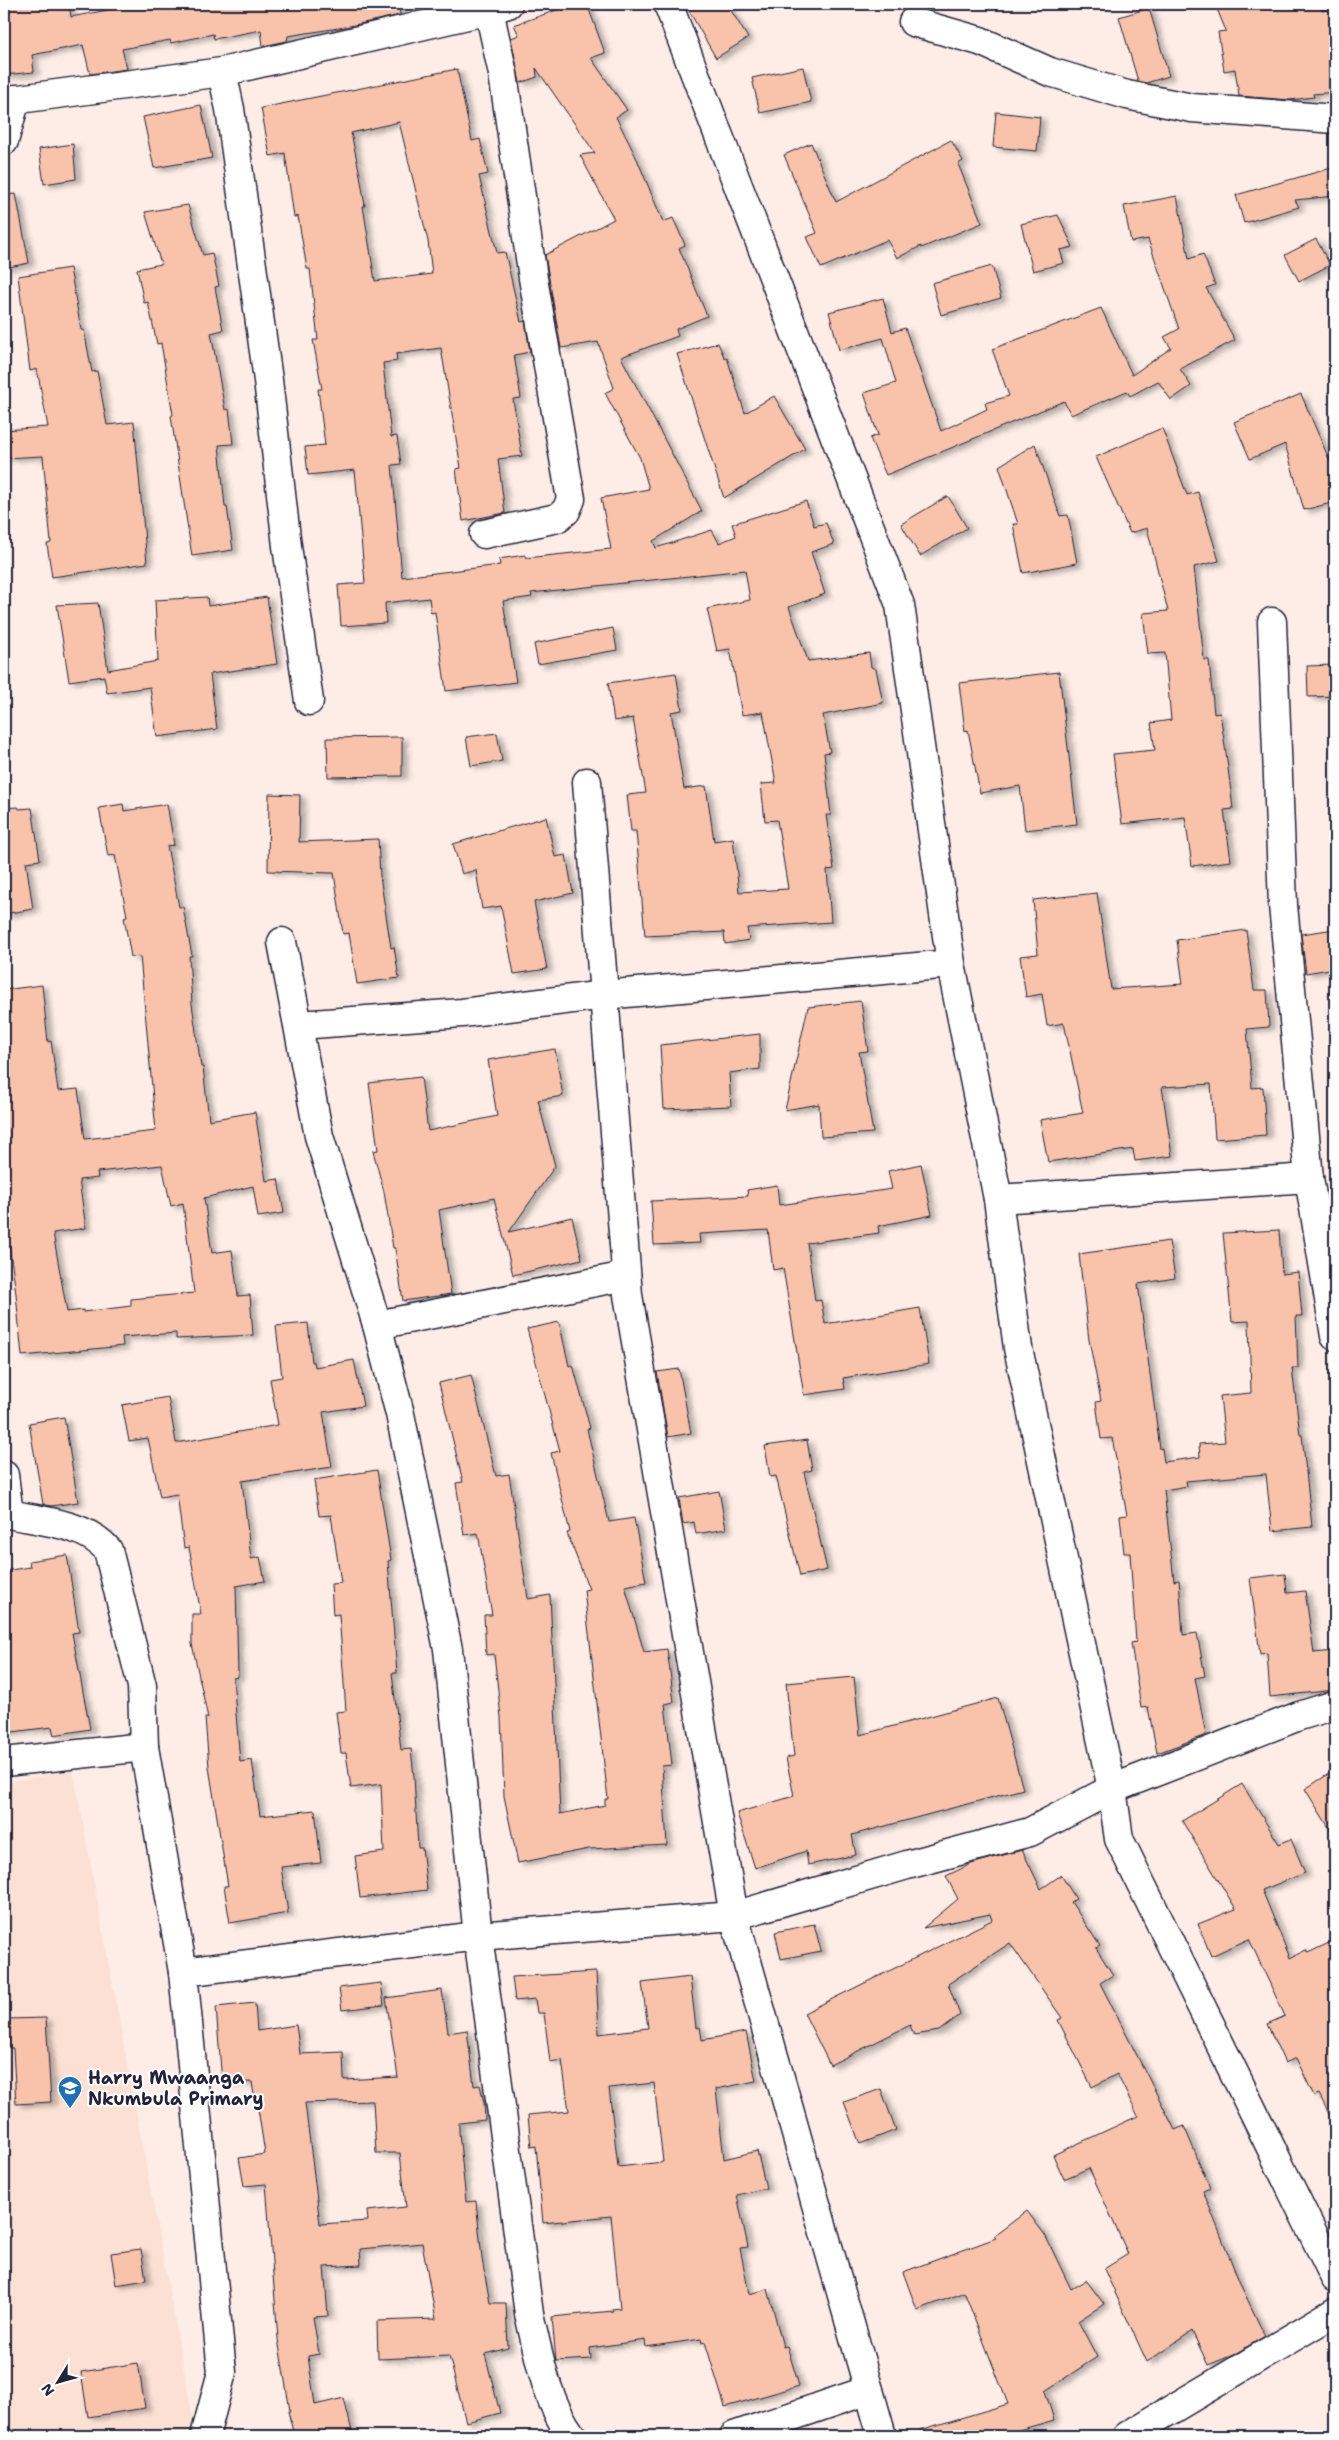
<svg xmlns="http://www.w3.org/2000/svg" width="1339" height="2440" viewBox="0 0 1339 2440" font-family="'Shantell Sans',sans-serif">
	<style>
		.built { fill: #fce0d4 }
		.building { fill: #f9c3ab; stroke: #22223b; fill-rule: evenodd; filter: url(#shadow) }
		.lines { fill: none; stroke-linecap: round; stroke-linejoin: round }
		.street-casing { stroke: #22223b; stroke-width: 31 }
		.street { stroke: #fff; stroke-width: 28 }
		.labels { text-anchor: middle; stroke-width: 4; stroke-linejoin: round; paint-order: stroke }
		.poi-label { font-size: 18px; font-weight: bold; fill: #22223b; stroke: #fff; text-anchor: start }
	</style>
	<defs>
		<filter id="shadow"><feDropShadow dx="5.5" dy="3" stdDeviation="2.5" flood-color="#0004"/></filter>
	</defs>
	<rect width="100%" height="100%" fill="#fdede6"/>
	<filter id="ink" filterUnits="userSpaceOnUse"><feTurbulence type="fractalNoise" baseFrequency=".02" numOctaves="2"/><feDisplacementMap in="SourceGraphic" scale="10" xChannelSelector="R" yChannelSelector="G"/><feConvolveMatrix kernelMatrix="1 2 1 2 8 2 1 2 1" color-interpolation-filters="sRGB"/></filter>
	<g filter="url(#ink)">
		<polygon class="built" points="73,1770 196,2436 4,2436 4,1783"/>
		<g class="building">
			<polygon points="4,4 69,4 71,17 139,4 399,4 400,15 345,27 288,36 287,41 263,46 261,30 214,39 213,34 171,43 170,40 122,49 127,69 90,74 83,45 32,55 34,72 4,75"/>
			<path d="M574,4h13l18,49 -14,5 36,52 -11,7 21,42 26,63 10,-4 12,27 -6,3 28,68 -31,13 2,7 -57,21 81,154 -49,30 3,7 56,-18 7,13 17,-7 -4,-12 74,-23 8,25 12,-3 8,21 -23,8 14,42 -36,13 19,54 61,-8 2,14 5,2 7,34 -60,12 7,37 -6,1 7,62h-5l8,54 -7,1 4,52 -84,6 2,12 -24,4 -1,-12 -79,4 -9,-105h-5l-4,-36 19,-2 -13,-75 -19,3 -6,-38 68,-10 6,37 -11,2 13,77 22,-3 8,55 19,-3 6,54 49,-3 -11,-69 -12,1 -4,-37 15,-1 -13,-71 -21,3 -12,-66 -13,2 -10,-42 43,-9 -5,-30 -214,23 1,4 -29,4 13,81 -70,9 -11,-79 -4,1 -2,-15 -44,5 1,20 -45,3 -3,-41 27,-2 -10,-113 -47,5 -3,-28 20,-2 -7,-56h4l-9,-49h5l-8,-71h-3l-9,-53 -4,1 -9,-64 -15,3 -9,-48 196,-39 15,72 8,-2 8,35 -9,2 18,77 8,-1 16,70 4,-1 5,31 -16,3 7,43 -8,1 9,57 -24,3 7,54 -42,8 -7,-52 5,-1 -20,-120 -45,6 1,7 -14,2 8,74 6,-1 4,28 -9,1 10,112 98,-12 -1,-6 26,-4 1,3 85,-9 -10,-51 48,-9 -9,-31 -35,-65 9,-5 -16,-46 -37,6 -16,-93 69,-36 -34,-64 15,-2 -59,-85 1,9 -17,6 -9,-45 8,-3 -5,-10zM399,122l29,119 4,33 -57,7 -12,-75h2l-5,-31 -9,-42z"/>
			<polygon points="685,4 727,4 748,38 716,58"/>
			<polygon points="1215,4 1320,4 1322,11 1335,7 1335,92 1313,94 1314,97 1290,100 1239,96 1235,69 1224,71 1218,32 1226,31"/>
			<polygon points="1149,8 1169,76 1146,83 1138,81 1119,17"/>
			<polygon points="803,67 811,102 760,113 752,78"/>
			<polygon points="201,105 212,158 154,168 143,117"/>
			<polygon points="996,112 1040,117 1037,151 993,147"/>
			<polygon points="951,140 963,161 958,164 982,223 921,248 921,246 897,258 887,240 821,268 807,237 817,233 784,155 811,143 836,202"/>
			<polygon points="73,144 76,179 44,184 39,149"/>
			<polygon points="1335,167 1335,196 1295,200 1299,207 1244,223 1236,195"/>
			<polygon points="16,194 29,263 4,268 4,195"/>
			<polygon points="1177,196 1189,259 1203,254 1215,285 1206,288 1235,340 1180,369 1191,386 1171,400 1158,381 1130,396 1127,391 1071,415 1064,401 886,475 870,438 878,435 864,393 896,383 883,338 839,350 829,312 883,298 892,332 905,328 941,431 987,409 985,403 1009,396 992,349 1101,308 1132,375 1171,348 1164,337 1179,329 1148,239 1131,242 1124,206"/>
			<polygon points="188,205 203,255 212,253 219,286 215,287 223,330 211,333 225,410 229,409 233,444 219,445 225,507 227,507 233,550 192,556 171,416 173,415 161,343 157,344 148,302 144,303 137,269 161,264 145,212"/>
			<polygon points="1058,215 1073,247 1060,250 1064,263 1033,271 1021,224"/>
			<polygon points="1316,239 1330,265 1299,281 1285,255"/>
			<polygon points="992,266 1001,298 941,315 932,283"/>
			<polygon points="70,268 81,330 84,330 92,372 97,371 107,425 134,422 147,563 52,577 47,544 51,543 43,456 4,458 4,430 48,427 37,369 30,371 18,276"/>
			<polygon points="718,343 725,359 727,358 745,413 774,396 805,449 724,498 677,354"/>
			<polygon points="1301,394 1335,473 1335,502 1304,510 1285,444 1250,459 1234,422"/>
			<polygon points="1162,428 1187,495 1198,492 1219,561 1194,567 1204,660 1209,660 1214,714 1220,713 1227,760 1233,809 1224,810 1231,861 1192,866 1185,817 1122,824 1113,754 1155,750 1151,723 1171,720 1165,653 1148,654 1143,613 1168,611 1147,528 1130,533 1096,457"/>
			<polygon points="1035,444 1060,516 1068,515 1077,563 1023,573 1013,524 1018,524 999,466"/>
			<polygon points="948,496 967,528 920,556 901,524"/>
			<polygon points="207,597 208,606 267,597 277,664 210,674 217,729 157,737 150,687 107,693 104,676 69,681 57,605 98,603 108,670 158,661 155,600"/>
			<polygon points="613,628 617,650 538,664 534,644"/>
			<polygon points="1335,665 1335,696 1308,697 1307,666"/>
			<polygon points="1059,672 1077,824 1025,830 1020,786 980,793 968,730 965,731 959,683"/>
			<polygon points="497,733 502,761 471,766 466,737"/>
			<polygon points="402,737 402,776 328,777 327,738"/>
			<polygon points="269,794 300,795 299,842 378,839 380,876 391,948 394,947 399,978 357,984 349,933 343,934 334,873 268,871"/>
			<path d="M123,804l1,7 43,-7 7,41 -7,1 12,61h4l9,49h-3l3,48 9,63h2l6,53 46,-8 11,69 12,-2 6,34 -26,4 -5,-31 -49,12 8,55 20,-3 6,46 12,-1 3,40 -77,4v-6l-54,4 1,9 -101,10 -6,-62 -12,-87v-2l4,-1 -4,-24v-190l38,-5 6,57 3,-1 7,50 20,-2 7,50 71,-8 -16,-175 -9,1 -7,-40 3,-1 -12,-61 -7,1 -9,-48zM162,1165l9,41 12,-3 11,90 -63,6v7l-48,6v-2l-16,2 -14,-79 33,-5 -7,-48 19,-2 -1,-6z"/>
			<polygon points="18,807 19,809 32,808 40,860 26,862 33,909 4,914 4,808"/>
			<polygon points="546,817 555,857 566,855 573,893 534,902 547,969 514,974 501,906 482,909 476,870 462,874 453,844"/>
			<polygon points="1097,893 1111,989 1183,984 1177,940 1246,930 1254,990 1267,990 1269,1027 1247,1029 1252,1088 1263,1087 1266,1135 1215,1139 1211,1084 1162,1087 1172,1156 1135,1161 1133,1149 1048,1162 1040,1120 1083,1113 1064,1023 1047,1026 1042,994 1026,997 1020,956 1038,954 1033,900"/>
			<polygon points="1335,929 1335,968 1306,973 1301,934"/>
			<polygon points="861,1001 868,1051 859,1052 873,1133 821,1137 819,1104 785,1110 808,1007"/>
			<polygon points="760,1034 760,1069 729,1073 731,1106 664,1109 660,1045"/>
			<polygon points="555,1049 563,1096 538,1100 555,1166 509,1232 572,1217 582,1259 513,1275 494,1198 439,1210 451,1294 403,1301 395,1248 393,1248 384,1192 373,1151 378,1150 369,1083 421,1077 428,1131 497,1116 488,1060"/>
			<polygon points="921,1164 932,1215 878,1226 879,1233 807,1243 815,1301 821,1300 825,1324 920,1308 929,1364 843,1378 845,1389 804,1395 783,1268 773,1270 768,1230 699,1234 700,1243 654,1245 651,1201 748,1196 747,1190 777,1185 779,1205 892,1189 888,1171"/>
			<polygon points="1279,1230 1282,1274 1298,1272 1302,1316 1296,1316 1298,1368 1292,1368 1300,1435 1302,1435 1312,1527 1272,1531 1266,1474 1186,1481 1187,1486 1164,1490 1174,1581 1179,1580 1183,1635 1197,1633 1205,1676 1195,1678 1206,1735 1157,1753 1148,1707 1141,1708 1131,1643 1136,1642 1130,1553 1124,1553 1120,1516 1127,1515 1112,1438 1101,1439 1096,1402 1101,1401 1089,1340 1079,1254 1169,1241 1175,1278 1138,1284 1160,1449 1162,1448 1164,1462 1200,1457 1199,1444 1225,1442 1220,1396 1251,1393 1249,1321 1232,1322 1223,1233"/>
			<polygon points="559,1322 569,1366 573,1365 590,1428 587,1429 609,1522 634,1518 646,1582 625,1586 644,1652 667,1649 674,1702 665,1704 672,1765 662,1766 667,1845 589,1849 518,1863 504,1796 501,1717 494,1654 486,1655 484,1615 492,1615 478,1533 464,1535 456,1483 463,1482 439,1383 471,1375 496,1476 509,1474 528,1599 550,1595 560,1814 605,1805 605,1799 608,1799 584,1590 589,1589 567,1533 570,1532 551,1453 560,1451 527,1329"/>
			<polygon points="308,1323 312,1362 314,1362 315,1367 354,1360 363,1406 323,1412 332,1467 242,1481 251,1559 260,1557 265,1581 236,1586 238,1677 233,1678 240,1762 252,1760 260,1816 315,1810 321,1863 281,1867 288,1913 230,1923 224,1886 228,1886 209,1767 205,1718 208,1718 192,1644 192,1614 201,1614 189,1547 184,1548 177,1494 160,1497 148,1438 129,1441 122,1405 168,1397 176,1443 278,1425 270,1379 282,1377 276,1326"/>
			<polygon points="679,1369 691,1433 668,1437 657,1372"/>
			<polygon points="64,1417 78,1502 51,1506 43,1504 29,1423"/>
			<polygon points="807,1440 812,1470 804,1472 827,1570 800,1576 776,1476 770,1477 765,1446"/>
			<polygon points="377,1470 391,1560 388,1561 397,1673 392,1673 401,1750 411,1749 414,1777 418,1848 422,1848 427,1890 360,1898 355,1856 384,1852 381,1784 351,1788 346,1753 341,1753 336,1712 346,1711 339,1614 333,1615 331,1584 341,1583 331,1515 319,1516 314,1480"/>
			<polygon points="719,1491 726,1529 696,1534 694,1522 683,1524 679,1498"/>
			<polygon points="67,1555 79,1632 72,1633 90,1729 54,1735 52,1727 4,1733 4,1571 30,1567 29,1561"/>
			<polygon points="1285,1574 1287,1593 1305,1591 1314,1653 1335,1651 1335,1690 1270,1697 1267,1653 1260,1654 1250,1578"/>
			<polygon points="854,1677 860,1735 998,1698 1023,1789 852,1835 856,1855 808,1865 806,1851 755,1868 737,1813 794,1796 786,1758 794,1756 786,1683"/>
			<polygon points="1335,1770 1335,1837 1305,1789"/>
			<polygon points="1242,1784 1279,1844 1291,1839 1305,1873 1262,1890 1290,1958 1306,1950 1308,1953 1335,1940 1335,2126 1319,2094 1314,2096 1296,2058 1285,2063 1267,2024 1285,2016 1249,1939 1211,1956 1198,1924 1236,1909 1182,1821"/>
			<polygon points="1022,1850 1041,1889 1061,1875 1076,1899 1071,1902 1100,1946 1096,1948 1113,1975 1100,1983 1175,2130 1184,2126 1210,2188 1203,2191 1241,2286 1265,2336 1233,2355 1208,2365 1192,2331 1147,2362 1104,2269 1128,2254 1089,2168 1064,2179 1053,2155 1138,2116 1117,2074 1092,2087 1058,2020 1062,2018 1010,1943 948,1984 960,2015 939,2031 914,2035 910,2025 830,2065 804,2013 992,1920 990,1914 923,1928 958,1899 946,1876 971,1864"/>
			<polygon points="814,1924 821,1951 781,1959 775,1932"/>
			<path d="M596,1972l3,62 49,-6 -6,-45 48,-6 6,51 4,-1 2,13 44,-8 10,49 -40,8 8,70 33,-8 9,37 -29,7 11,52 -8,1 9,46 19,-5 15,58 4,-1 12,40 -74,21 -20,-65 -3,1 -1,-4 -55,8 -1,-7 -55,8 1,11 -35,2 -4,-44 61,-6 -1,-2 8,-1 -9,-92 -68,7 -7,-77 -5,1 -3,-32 41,-4 -7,-51 -12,2 -6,-49h-7l-2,-14 -20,2 -3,-24zM654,2083l9,79 -45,5 -9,-79z"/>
			<polygon points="381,1983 384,2005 342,2010 339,1988"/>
			<path d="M442,1990l6,43 19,-3 7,56 6,-1 4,18 1,17 -26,3v9l7,70 10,-1 6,58 8,44h16l2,45 -23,6 15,59 -34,9 -17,-66 -71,3 -1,-38 59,-2 -14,-76 -62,6 1,16 -37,2 4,49 -15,1 6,37 -11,2 7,49 29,-7 9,38h-59l-6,-25h2l-12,-72 -12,-155 -22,2 -5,-28 26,-4 -8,-52h-2l-3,-20 -30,1 -6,-76 39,-4 2,28 39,-6 4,29 43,-2 1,28 54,-3 -12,-79zM373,2101l3,52h24l6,54 -39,4 1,10 -48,3 -15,-121z"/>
			<polygon points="46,2018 51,2102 16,2104 13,2048 9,2048 8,2019"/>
			<polygon points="881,2089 896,2130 860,2144 844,2102"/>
			<polygon points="1027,2211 1045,2235 1071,2289 1086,2280 1104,2304 1078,2321 1097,2357 1045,2391 1054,2420 998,2436 921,2436 920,2430 1008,2404 965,2294 963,2293 917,2310 903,2272 996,2238 994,2236"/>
			<polygon points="141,2249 146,2280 116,2285 111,2253"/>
			<polygon points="138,2363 145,2408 88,2417 81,2372"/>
		</g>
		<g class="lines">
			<defs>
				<g id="street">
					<polyline points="668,4 900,605 951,964 998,1199 1018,1348 1112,1789 1119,1839 1335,2278"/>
					<polyline points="913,22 980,41 1050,72 1127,95 1192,108 1335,119"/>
					<polyline points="222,72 230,109 268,380 287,546 309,701"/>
					<polyline points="4,101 222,72 489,10 508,4"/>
					<polyline points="4,141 16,99"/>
					<polyline points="484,534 557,518 566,511 571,499 533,278 503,74 489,10"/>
					<polyline points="1272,622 1283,905 1309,1178 1335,1336"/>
					<polyline points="587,782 628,1295 734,1916 882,2436"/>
					<path d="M282,942l37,194 58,189 23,89 48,235 30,287 51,378c10,41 17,88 43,122"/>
					<polyline points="299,1025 462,1013 604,995 951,964"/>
					<polyline points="998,1199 1309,1178"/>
					<polyline points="377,1325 626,1276"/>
					<polyline points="4,1475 9,1514"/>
					<path d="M4,1513c34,8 80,9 104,37l34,136 2,61"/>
					<polyline points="4,1762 144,1747 183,1972 222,2372 205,2436"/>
					<polyline points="183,1972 478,1936 734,1916 907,1865 1030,1832 1112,1789 1299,1716 1335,1705"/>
					<polyline points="734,2436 869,2390"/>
					<polyline points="1127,2436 1335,2312"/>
				</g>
			</defs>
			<use href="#street" class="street-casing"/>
			<use href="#street" class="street"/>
		</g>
	</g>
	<defs>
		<symbol id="school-pin" viewBox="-11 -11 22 30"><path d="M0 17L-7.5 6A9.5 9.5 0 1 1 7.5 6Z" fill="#1f6fb2" stroke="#fff"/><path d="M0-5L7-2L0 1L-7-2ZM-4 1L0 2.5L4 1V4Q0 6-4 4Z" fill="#fff"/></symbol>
	</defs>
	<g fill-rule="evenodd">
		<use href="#school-pin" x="56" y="2074" width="28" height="38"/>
	</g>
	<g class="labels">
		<g class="poi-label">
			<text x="88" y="2084">Harry Mwaanga<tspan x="88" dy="21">Nkumbula Primary</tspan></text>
		</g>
	</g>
	<rect width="1339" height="2440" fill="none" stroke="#fff" stroke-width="20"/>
	<rect x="10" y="10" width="1319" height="2420" fill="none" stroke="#22223b" stroke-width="2" filter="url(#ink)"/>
	<g transform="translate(58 2382) rotate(233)" stroke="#ffffff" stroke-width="4" paint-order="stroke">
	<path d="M0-4L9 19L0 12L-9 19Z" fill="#22223b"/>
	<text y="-8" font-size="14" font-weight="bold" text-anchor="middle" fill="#22223b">N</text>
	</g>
</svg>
